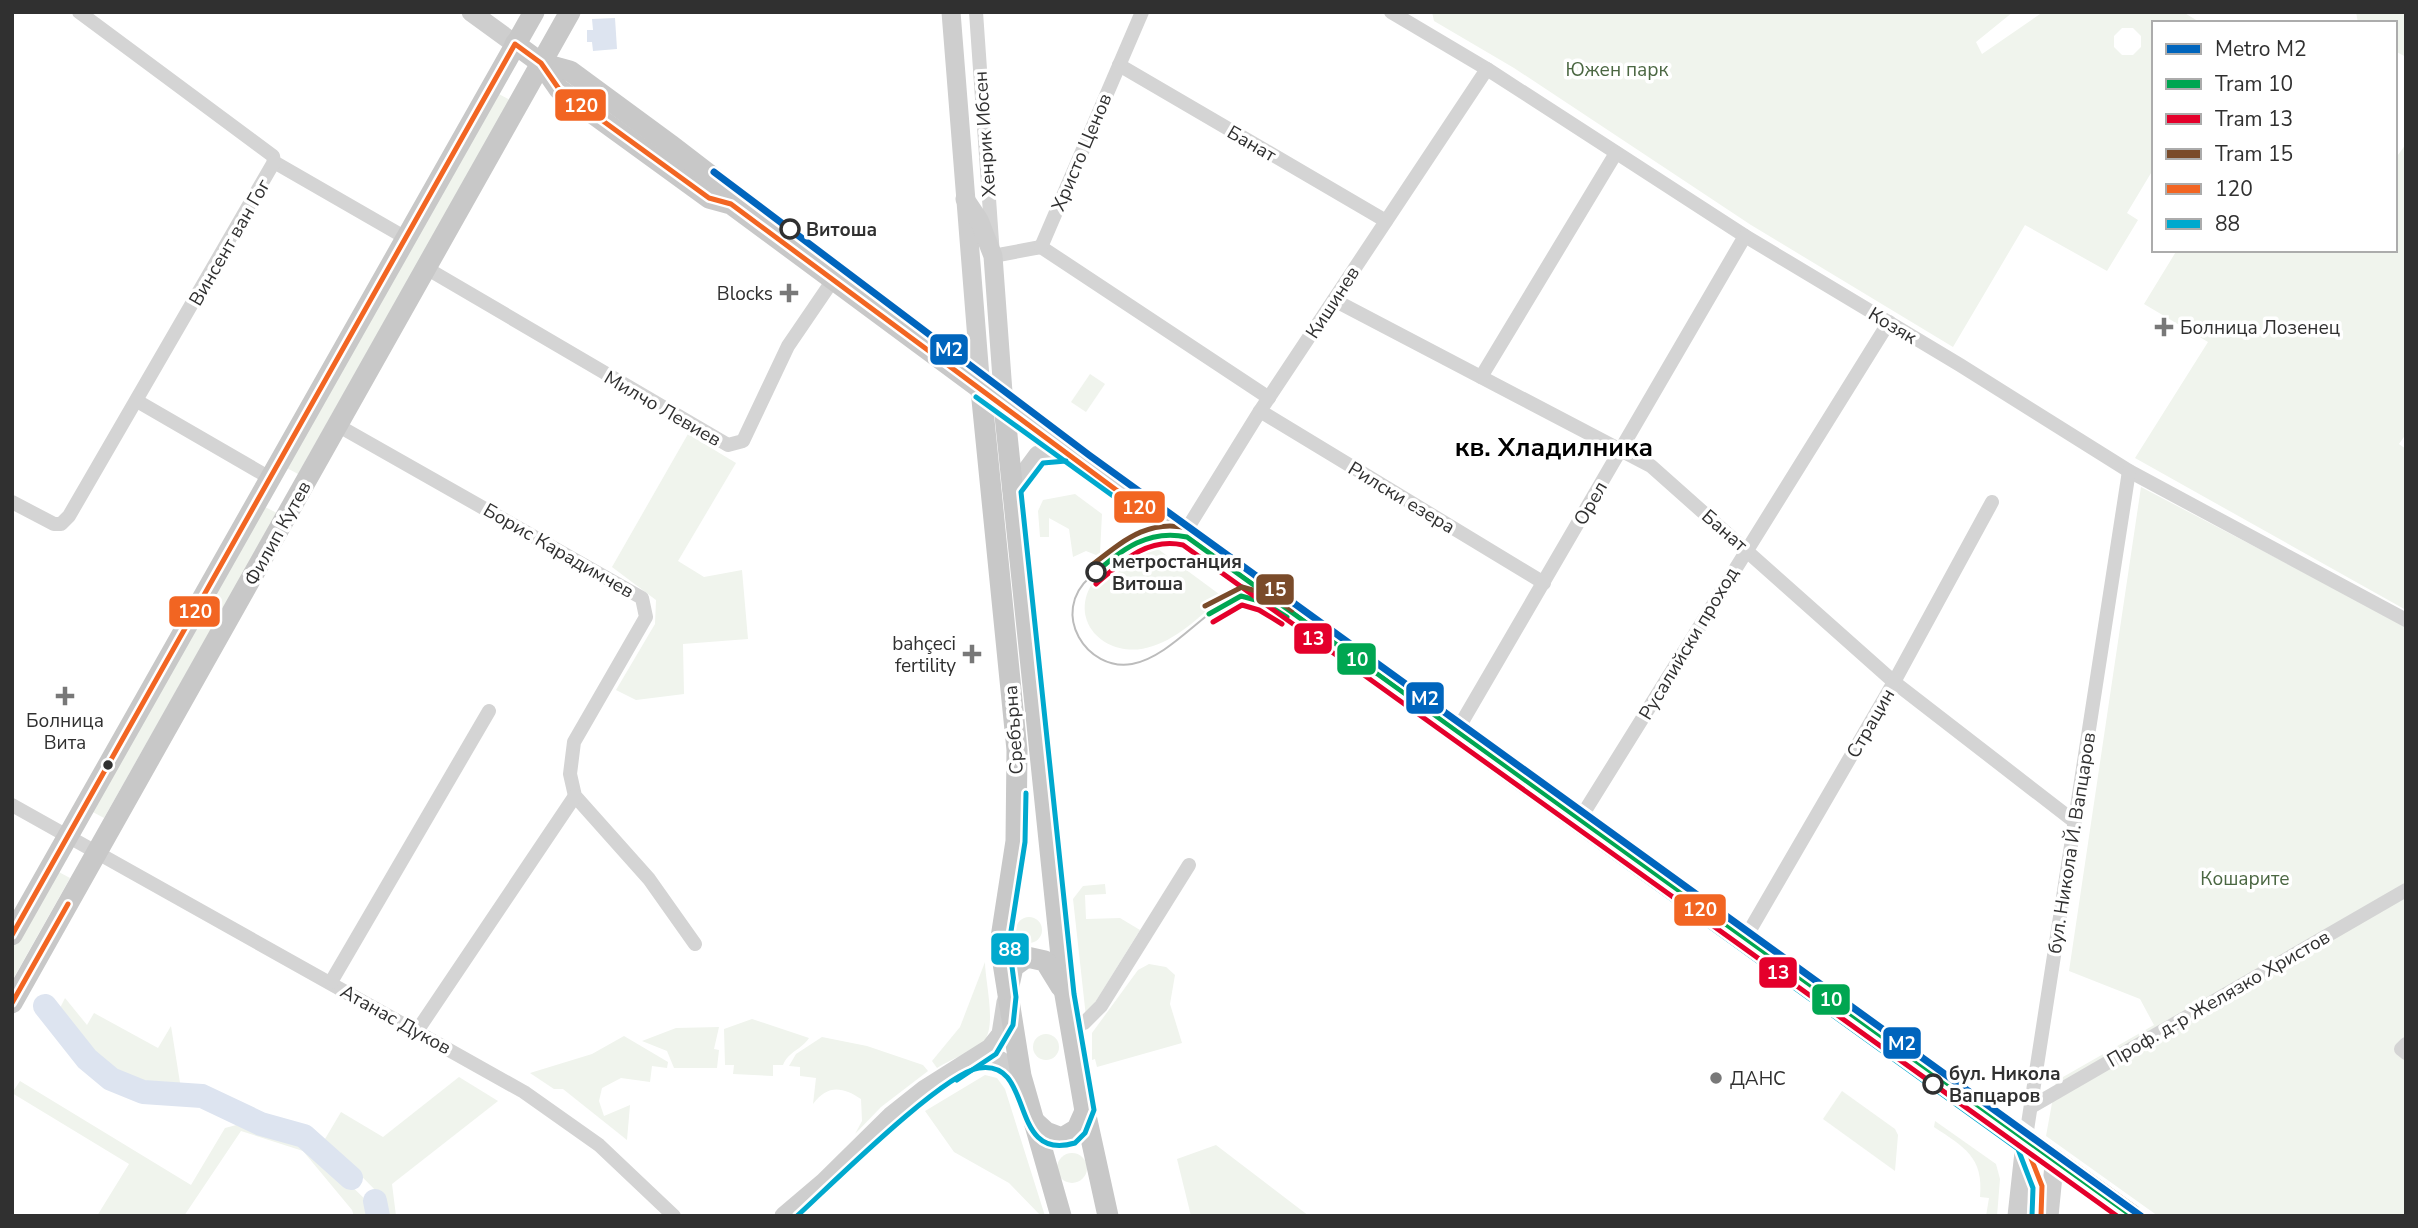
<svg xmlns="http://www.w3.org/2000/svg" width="2418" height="1228" viewBox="0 0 2418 1228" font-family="'Nunito Sans',sans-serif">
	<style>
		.green { fill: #f0f4ed; fill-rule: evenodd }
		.water { fill: #dde4f0 }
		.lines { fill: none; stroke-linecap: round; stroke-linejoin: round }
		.river { stroke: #dde4f0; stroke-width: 24 }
		.street { stroke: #d4d4d4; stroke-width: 14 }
		.secondary { stroke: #cecece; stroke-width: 19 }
		.primary { stroke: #c8c8c8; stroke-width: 21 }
		.tram { stroke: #bcbcbc; stroke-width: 2 }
		.bus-1-casing { stroke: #fff; stroke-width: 10 }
		.bus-2-casing { stroke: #fff; stroke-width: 10 }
		.bus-1 { stroke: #f26522; stroke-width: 5 }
		.bus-2 { stroke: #00a9ce; stroke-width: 5 }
		.tram-1-casing { stroke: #fff; stroke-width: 10 }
		.tram-2-casing { stroke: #fff; stroke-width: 10 }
		.tram-3-casing { stroke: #fff; stroke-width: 10 }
		.tram-1 { stroke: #00a651; stroke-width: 5 }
		.tram-2 { stroke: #e4002b; stroke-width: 5 }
		.tram-3 { stroke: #7a4b2a; stroke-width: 5 }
		.metro-1-casing { stroke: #fff; stroke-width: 12 }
		.metro-1 { stroke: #0065bd; stroke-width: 7 }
		.stop-dot { fill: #fff; stroke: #303030; stroke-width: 3.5 }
		.poi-dot { fill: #787878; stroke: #fff; stroke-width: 2.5 }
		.bus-dot { fill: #303030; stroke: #fff; stroke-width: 2.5 }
		.labels { text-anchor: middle; stroke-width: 7; stroke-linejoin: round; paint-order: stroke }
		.park-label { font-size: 19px; fill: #4b6742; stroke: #fff }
		.street-label { font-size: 19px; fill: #303030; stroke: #fff }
		.stop-label { font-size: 19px; font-weight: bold; fill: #303030; stroke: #fff; text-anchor: start }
		.poi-label { font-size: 19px; fill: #303030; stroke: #fff; text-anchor: end }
		.district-label { font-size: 26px; font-weight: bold; fill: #000; stroke: #fff }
		.line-badge { stroke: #fff; stroke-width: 2.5 }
		.badge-label { font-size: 19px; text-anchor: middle; font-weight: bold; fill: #fff }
	</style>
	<rect width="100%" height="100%" fill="#fff"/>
	<g class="green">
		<path d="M1432,12h581l-37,30 6,12 61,-42h140l18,11h-47v145l-27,45 11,7 -31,51 -82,-46 -72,122 -202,-122 -237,-157 -80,-47zM2122,28h11l8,8v11l-8,8h-11l-8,-8v-11z"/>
		<polygon points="2356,12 2406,12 2406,57 2395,51 2395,23 2358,23"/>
		<polygon points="497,93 510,100 298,474 285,467"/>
		<polygon points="2406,144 2406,434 2399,444 2406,449 2406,610 2135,458 2208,342 2144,304 2177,250 2395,250 2395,159"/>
		<polygon points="1090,374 1105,384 1086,412 1071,402"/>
		<polygon points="688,434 736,463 678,561 704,577 742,570 748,639 683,644 684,694 636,700 616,690 655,624 656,600 612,567"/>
		<polygon points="2141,487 2406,626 2406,1035 2396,1049 2406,1056 2406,1216 2158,1216 2046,1136 2056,1081 2154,1025 2140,999 2069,971"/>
		<polygon points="1075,494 1102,514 1100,553 1096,555 1086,551 1073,557 1069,529 1049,518 1049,537 1040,537 1038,511 1043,500"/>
		<polygon points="263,506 277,513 104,818 91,811"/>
		<path d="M1147,541l76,56c-21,17 -44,41 -70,49 -44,16 -89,-24 -58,-67 12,-15 36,-27 52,-38z"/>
		<polygon points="57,871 70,878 12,981 12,949"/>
		<polygon points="1105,884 1106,894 1085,895 1086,919 1120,918 1140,930 1086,1017 1073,899 1083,886"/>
		<circle cx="1029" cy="930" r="13"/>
		<path d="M985,962c0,20 13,68 -3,81 -12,10 -31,16 -45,25l-5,-7 28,-34z"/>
		<polygon points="1149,964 1166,967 1175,975 1170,1004 1182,1043 1097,1067 1095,1059 1092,1060 1092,1033 1138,970"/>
		<path d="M65,998l22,27 7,-12 64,35 13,-22 10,63c-66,3 -87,-29 -123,-77z"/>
		<path d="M752,1019l57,19c-8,12 -20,13 -26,27h-10v11l-40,-2 1,-9h-9l-1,-36z"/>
		<polygon points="719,1027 714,1049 719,1050 717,1068 674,1068 667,1051 642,1041 676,1028"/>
		<circle cx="1046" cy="1047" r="13"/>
		<polygon points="624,1036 668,1062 667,1068 652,1066 650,1082 621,1078 602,1088 599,1101 604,1116 630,1105 627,1140 563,1089 554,1089 530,1073 592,1054"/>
		<path d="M822,1037l45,9 56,19 5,6 -47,36 -26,27 7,-13 -1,-22c-19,-13 -34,-14 -48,5l3,-26 -16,-2v-9l-11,-1 7,-12z"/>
		<polygon points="985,1075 997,1078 1005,1089 1045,1216 1041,1216 1009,1183 954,1152 925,1111"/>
		<polygon points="459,1077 498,1101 392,1184 396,1216 387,1216 382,1197 325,1139 341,1112 383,1137"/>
		<polygon points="20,1081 191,1185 225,1128 244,1123 306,1142 370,1204 373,1216 354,1216 352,1210 303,1151 241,1131 184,1216 97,1216 129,1164 12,1093"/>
		<polygon points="1842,1091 1895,1129 1898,1135 1895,1171 1823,1119"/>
		<path d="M1935,1121l61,43 4,15 -3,37h-11l3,-18 -9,-1c4,-40 -16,-50 -46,-70z"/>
		<polygon points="1216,1145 1309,1216 1191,1216 1177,1159"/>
		<circle cx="1072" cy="1168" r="15"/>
	</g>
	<polygon class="water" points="615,18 617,49 593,51 592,42 587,42 587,30 593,30 592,19"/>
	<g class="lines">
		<g class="river">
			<polyline points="45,1006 87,1059 111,1079 143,1092 202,1096 261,1124 304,1136 351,1178"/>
			<polyline points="375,1201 378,1216"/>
		</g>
		<g class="street">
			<polyline points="79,12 273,156 274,162 406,238"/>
			<polyline points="976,12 993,256 1041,247"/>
			<polyline points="1391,12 1487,69 1745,236 1960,365 2129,471 2406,620"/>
			<polyline points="1119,65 1386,221"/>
			<polyline points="1041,247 1269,398"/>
			<polyline points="1041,247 1142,12"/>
			<polyline points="426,268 728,445 743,441 788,346 833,280"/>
			<polyline points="1334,300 1651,466 1894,682 2075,822"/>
			<polyline points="1481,377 1616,153"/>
			<polyline points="137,401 270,478"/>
			<polyline points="1260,411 1544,583"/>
			<polyline points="337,425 642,598 646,617 574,742 570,774 575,796 649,879 695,944"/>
			<polyline points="12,502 54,524 61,524 69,516 274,162"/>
			<polyline points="1182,537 1260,411 1487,69"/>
			<polyline points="1455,734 1745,236"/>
			<polyline points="12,805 524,1092 599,1145 674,1216"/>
			<polyline points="1578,822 1889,322"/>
			<polyline points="1743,942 1894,682 1992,502"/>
			<polyline points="331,982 489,711"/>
			<polyline points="1070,1028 1084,1023 1101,1006 1189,865"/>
			<polyline points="417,1031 575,796"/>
			<polyline points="2406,1044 2401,1049 2406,1053"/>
			<polyline points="2031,1107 2406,890"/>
			<polyline points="2025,1143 2129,471"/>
		</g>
		<g class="secondary">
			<polyline points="471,12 515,44"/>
			<polyline points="951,12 981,390"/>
			<polyline points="965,199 979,220 993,256 1004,406 1743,942 2127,1216"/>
			<polyline points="1012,490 1038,455 1065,452"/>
			<polyline points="976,1059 1001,1061 1021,1076"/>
			<polyline points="784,1216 824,1182 891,1116 925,1089 990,1048 1001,1034 1006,1002"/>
			<polyline points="2017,1216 2025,1143"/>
			<polyline points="2049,1216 2054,1165"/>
		</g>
		<g class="primary">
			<polyline points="515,44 541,63 559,89 709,198 731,204 1004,406 1065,995 1085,1111 1108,1216"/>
			<polyline points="541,63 570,71 672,146 719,182 731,204"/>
			<polyline points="981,390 1017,750 1016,841 1000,944 1021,1076 1061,1216"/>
			<polyline points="12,935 534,12"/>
			<polyline points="1008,990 1013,967 1027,957 1045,961 1061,987"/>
			<polyline points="12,1003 570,12"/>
			<polyline points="1035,1122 1046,1132 1062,1138 1077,1129 1085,1111"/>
		</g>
		<path class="tram" d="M1090,577c-41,36 -3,95 42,87 28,-5 55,-33 77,-50"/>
		<defs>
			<g id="bus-1">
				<polyline points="12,935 515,44 541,63 559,89 709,198 731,204 1150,515 2025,1143 2042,1186 2041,1216"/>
				<polyline points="12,1003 68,904"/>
			</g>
			<g id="bus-2">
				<polyline points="976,397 2018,1149 2033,1188 2032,1216"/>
				<polyline points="957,1080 996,1054 1013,1025 1016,997 1009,944 1025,842 1026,793"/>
				<path d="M797,1216c33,-30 146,-143 182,-148 57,-9 28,95 96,75l10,-10 9,-23 -20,-116 -53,-502 22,-29 23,-2"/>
			</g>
		</defs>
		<use href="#bus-1" class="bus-1-casing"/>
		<use href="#bus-2" class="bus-2-casing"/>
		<use href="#bus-1" class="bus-1"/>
		<use href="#bus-2" class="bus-2"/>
		<defs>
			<g id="tram-1">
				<path d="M1090,577c30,-25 56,-49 97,-40l945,679"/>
				<polyline points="1209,614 1241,596 1263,602 1287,617"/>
			</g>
			<g id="tram-2">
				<path d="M1096,584c26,-22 51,-47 87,-39l934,671"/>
				<polyline points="1213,622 1242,605 1259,610 1282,624"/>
			</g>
			<g id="tram-3">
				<path d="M1092,565c31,-24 58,-48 99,-36l946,680"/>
				<polyline points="1205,606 1242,587 1267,594 1292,610"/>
			</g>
		</defs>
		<use href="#tram-1" class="tram-1-casing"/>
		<use href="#tram-2" class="tram-2-casing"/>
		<use href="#tram-3" class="tram-3-casing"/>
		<use href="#tram-1" class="tram-1"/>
		<use href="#tram-2" class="tram-2"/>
		<use href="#tram-3" class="tram-3"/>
		<defs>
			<polyline id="metro-1" points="714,172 1089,455 2141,1216"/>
		</defs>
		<use href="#metro-1" class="metro-1-casing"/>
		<use href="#metro-1" class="metro-1"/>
	</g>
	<g class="stop-dot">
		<circle cx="790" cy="229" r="9"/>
		<circle cx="1096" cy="572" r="9"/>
		<circle cx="1933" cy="1084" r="9"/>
	</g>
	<g class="poi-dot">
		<path d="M785.5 282.5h7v7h7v7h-7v7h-7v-7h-7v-7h7z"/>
		<path d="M2160.5 316.5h7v7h7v7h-7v7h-7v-7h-7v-7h7z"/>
		<path d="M968.5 643.5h7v7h7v7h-7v7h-7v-7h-7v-7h7z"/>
		<path d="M61.5 685.5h7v7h7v7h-7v7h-7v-7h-7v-7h7z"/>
		<circle cx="1716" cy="1078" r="7"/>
	</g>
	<circle class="bus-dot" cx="108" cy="765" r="6"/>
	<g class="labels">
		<g class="park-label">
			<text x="1617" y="76">Южен парк</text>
			<text x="2245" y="885">Кошарите</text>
		</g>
		<g class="street-label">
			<text transform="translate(984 134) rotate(-94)" y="7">Хенрик Ибсен</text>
			<text transform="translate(1252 143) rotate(30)" y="7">Банат</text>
			<text transform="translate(1081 152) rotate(-67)" y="7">Христо Ценов</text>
			<text transform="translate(229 242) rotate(-60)" y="7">Винсент ван Гог</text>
			<text transform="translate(1332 302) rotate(-57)" y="7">Кишинев</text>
			<text transform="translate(1893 325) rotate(31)" y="7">Козяк</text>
			<text transform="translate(663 408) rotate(30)" y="7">Милчо Левиев</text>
			<text transform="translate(1402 497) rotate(31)" y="7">Рилски езера</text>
			<text transform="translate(1590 503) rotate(-60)" y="7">Орел</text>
			<text transform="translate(1725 530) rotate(41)" y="7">Банат</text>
			<text transform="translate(277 533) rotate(-61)" y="7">Филип Кутев</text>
			<text transform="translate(559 550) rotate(30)" y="7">Борис Карадимчев</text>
			<text transform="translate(1688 643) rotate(-59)" y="7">Русалийски проход</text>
			<text transform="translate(1870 723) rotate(-60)" y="7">Страцин</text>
			<text transform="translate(1013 730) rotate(-94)" y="7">Сребърна</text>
			<text transform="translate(2071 843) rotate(-81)" y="7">бул. Никола Й. Вапцаров</text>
			<text transform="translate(2218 998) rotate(-30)" y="7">Проф. д-р Желязко Христов</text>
			<text transform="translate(396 1019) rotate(29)" y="7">Атанас Дуков</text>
		</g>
		<g class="stop-label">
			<text x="806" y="236">Витоша</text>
			<text x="1112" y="568">метростанция<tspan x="1112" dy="22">Витоша</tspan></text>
			<text x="1949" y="1080">бул. Никола<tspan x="1949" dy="22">Вапцаров</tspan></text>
		</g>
		<g class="poi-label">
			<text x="773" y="300">Blocks</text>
			<text x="2180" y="334" text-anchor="start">Болница Лозенец</text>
			<text x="956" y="650">bahçeci<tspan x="956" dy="22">fertility</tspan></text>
			<text x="65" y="727" text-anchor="middle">Болница<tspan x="65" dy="22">Вита</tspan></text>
			<text x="1730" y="1085" text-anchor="start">ДАНС</text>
		</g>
		<g class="district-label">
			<text x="1554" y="456">кв. Хладилника</text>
		</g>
	</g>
	<g class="line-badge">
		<rect x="554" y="88" width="53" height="34" rx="7" fill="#f26522"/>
		<rect x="929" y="333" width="40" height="33" rx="7" fill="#0065bd"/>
		<rect x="1113" y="490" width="53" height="34" rx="7" fill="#f26522"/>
		<rect x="1255" y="573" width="40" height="33" rx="7" fill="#7a4b2a"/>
		<rect x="168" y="595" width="53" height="33" rx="7" fill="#f26522"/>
		<rect x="1293" y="622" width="40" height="33" rx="7" fill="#e4002b"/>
		<rect x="1336" y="642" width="41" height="34" rx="7" fill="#00a651"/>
		<rect x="1405" y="681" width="40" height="34" rx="7" fill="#0065bd"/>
		<rect x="1673" y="893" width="54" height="34" rx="7" fill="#f26522"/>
		<rect x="990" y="932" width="40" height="34" rx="7" fill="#00a9ce"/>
		<rect x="1758" y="956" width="40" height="33" rx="7" fill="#e4002b"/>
		<rect x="1811" y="983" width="40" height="33" rx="7" fill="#00a651"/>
		<rect x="1882" y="1026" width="40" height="34" rx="7" fill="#0065bd"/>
	</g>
	<g class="badge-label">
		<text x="581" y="112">120</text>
		<text x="949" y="356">M2</text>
		<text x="1139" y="514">120</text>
		<text x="1275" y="596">15</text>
		<text x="195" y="618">120</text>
		<text x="1313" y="645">13</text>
		<text x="1357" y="666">10</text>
		<text x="1425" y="705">M2</text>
		<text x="1700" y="916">120</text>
		<text x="1010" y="956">88</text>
		<text x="1778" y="979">13</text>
		<text x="1831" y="1006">10</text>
		<text x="1902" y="1050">M2</text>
	</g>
	<rect width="2418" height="1228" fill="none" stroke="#303030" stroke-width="28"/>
	<rect x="2152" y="21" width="245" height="231" fill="#ffffff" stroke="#acacac" stroke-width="2"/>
	<rect x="2166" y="44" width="35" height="10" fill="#0065bd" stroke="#acacac" stroke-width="2"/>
	<text x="2215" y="56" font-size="21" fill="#303030">Metro M2</text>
	<rect x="2166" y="79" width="35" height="10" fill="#00a651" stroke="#acacac" stroke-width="2"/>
	<text x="2215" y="91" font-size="21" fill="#303030">Tram 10</text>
	<rect x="2166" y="114" width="35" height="10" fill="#e4002b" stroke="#acacac" stroke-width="2"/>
	<text x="2215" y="126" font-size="21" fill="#303030">Tram 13</text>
	<rect x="2166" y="149" width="35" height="10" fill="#7a4b2a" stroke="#acacac" stroke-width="2"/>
	<text x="2215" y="161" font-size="21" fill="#303030">Tram 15</text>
	<rect x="2166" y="184" width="35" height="10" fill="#f26522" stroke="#acacac" stroke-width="2"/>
	<text x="2215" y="196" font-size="21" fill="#303030">120</text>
	<rect x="2166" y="219" width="35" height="10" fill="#00a9ce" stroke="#acacac" stroke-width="2"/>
	<text x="2215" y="231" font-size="21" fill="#303030">88</text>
</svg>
